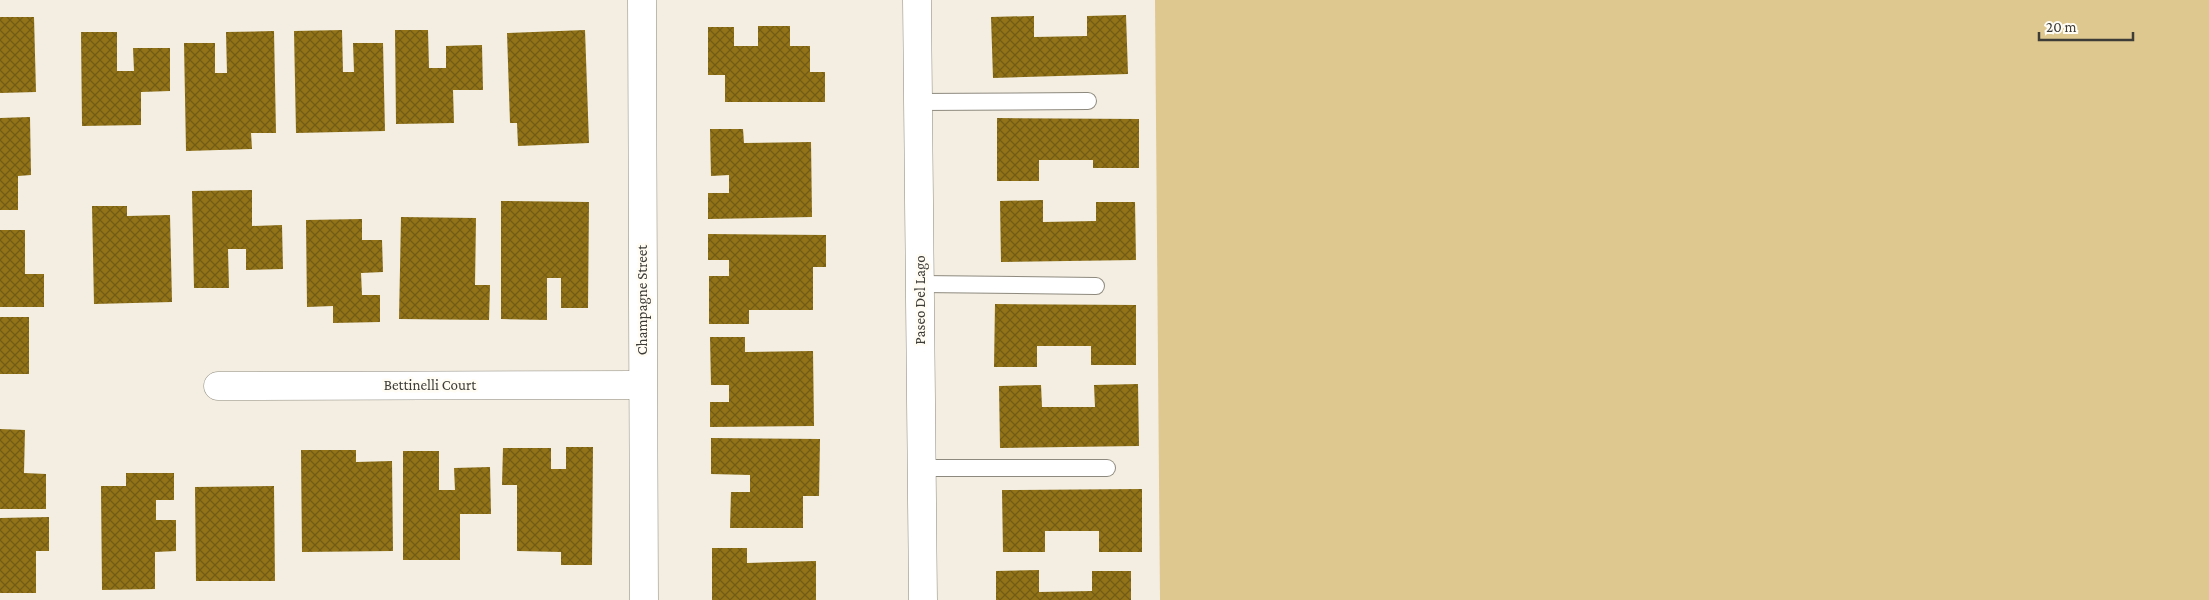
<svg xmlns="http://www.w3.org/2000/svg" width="2209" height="600" font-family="'Crimson Pro',serif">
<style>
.green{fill:#dfc88f}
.building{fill:url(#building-cross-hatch)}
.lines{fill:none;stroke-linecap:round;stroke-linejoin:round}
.service-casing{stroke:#8e897e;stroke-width:18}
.minor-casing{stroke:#8e897e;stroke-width:29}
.tertiary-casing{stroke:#8e897e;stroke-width:29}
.service{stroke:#fff;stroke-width:16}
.minor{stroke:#fff;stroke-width:28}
.tertiary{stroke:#fff;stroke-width:28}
.labels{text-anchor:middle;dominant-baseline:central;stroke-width:5;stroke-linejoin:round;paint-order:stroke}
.street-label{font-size:15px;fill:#3e3c37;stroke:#fffcf4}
</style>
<defs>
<pattern id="building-cross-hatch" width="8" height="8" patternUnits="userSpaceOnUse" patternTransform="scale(1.25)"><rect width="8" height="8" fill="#927317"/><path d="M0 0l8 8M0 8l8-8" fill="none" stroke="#725b15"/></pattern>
</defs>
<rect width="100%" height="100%" fill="#f3eee1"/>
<path class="green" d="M1155,0H2209V600H1160Z"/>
<g class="building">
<path d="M1126,15L1128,74L993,78L991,17L1034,16V37L1087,36V16Z"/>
<path d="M0,17H34L36,92L0,93Z"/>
<path d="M758,26H790V46H810V72H825V102H725V75H708V27H734V46H758Z"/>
<path d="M342,30L343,72H354L353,43H383L385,131L296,133L294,31Z"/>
<path d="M395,30H428L429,68H446V46L482,45L483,90H453L454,123L396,124Z"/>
<path d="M585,30L589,143L518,146L517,123H510L507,33Z"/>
<path d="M274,31L276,133H251L252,149L186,151L184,43H215V73H227L226,32Z"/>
<path d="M81,32H117V71H134L133,48H170V91L141,92V125L82,126Z"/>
<path d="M30,117L31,175L18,176V210H0V118Z"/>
<path d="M997,118L1139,119V168H1093V160H1039V181H997Z"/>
<path d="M710,129H743L744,143L811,142L812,217L708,219V193H729V175L711,176Z"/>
<path d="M252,190V226L282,225L283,269L246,270V249H228L229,288H194L192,191Z"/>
<path d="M1043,200V222L1096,221V202H1135L1136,260L1001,262L1000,201Z"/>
<path d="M501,201L589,202L588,308H561V278H547V320L501,319Z"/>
<path d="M92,206H127V216L170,215L172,302L94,304Z"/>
<path d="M401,217L476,218L475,285H490L489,320L399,319Z"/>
<path d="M362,219V240H382L383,272L361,273L362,295H380V322L333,323V306L307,307L306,220Z"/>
<path d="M0,230H25V274H44V307H0Z"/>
<path d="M708,234L826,235V267H813V310H749V324H709V276H729V260H708Z"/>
<path d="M995,304L1136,305V365H1091V346H1037V367H994Z"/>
<rect x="0" y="317" width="29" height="57"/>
<path d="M710,337H745V352L813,351L814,426L710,427V402H729V385H711Z"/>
<path d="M1138,384L1139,446L1000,448L999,386L1041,385L1042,407H1095L1094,385Z"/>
<path d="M0,429L25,430L24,473L46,474V509H0Z"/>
<path d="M711,438L820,439L819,496H803V528H730L731,492H750V475L711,474Z"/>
<path d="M566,447H593L592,565H561V552L517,551V485H502L503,448H551V469H566Z"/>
<path d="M301,450H356V462L392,461L393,551L302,552Z"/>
<path d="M403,451H439V490H455L454,468L490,467L491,514H460V560H403Z"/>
<path d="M126,473H174V500H156V520H176V551L155,552V589L102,590L101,486H126Z"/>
<path d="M274,486L275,581H196L195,487Z"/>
<path d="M1142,489V552H1099V531H1045V552H1003L1002,490Z"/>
<path d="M49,517V551H36V593H0V518Z"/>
<path d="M712,548H747V563L816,561V600H712Z"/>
<path d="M1039,570V592L1092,591V571H1131V600H996V571Z"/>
</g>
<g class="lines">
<g class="service-casing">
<g id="service">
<path d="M918,102L1088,101"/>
<path d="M920,284L1096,286"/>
<path d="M921,468H1107"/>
</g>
</g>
<g class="minor-casing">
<g id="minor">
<path d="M642,0L644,600"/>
<path d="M218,386L642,385"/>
</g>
</g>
<g class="tertiary-casing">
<path id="tertiary" d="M917,0L923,600"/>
</g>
<use href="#service" class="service"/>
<use href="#minor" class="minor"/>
<use href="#tertiary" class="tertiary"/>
</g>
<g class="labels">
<g class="street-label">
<text transform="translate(642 300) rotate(-90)">Champagne Street</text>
<text transform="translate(920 300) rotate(-90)">Paseo Del Lago</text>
<text x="430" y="385">Bettinelli Court</text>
</g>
</g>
<path d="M2039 32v8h94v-8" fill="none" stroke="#3e3c37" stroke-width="2.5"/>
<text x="2046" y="32" font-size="15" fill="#3e3c37" stroke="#fffcf4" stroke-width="4" paint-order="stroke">20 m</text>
</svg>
